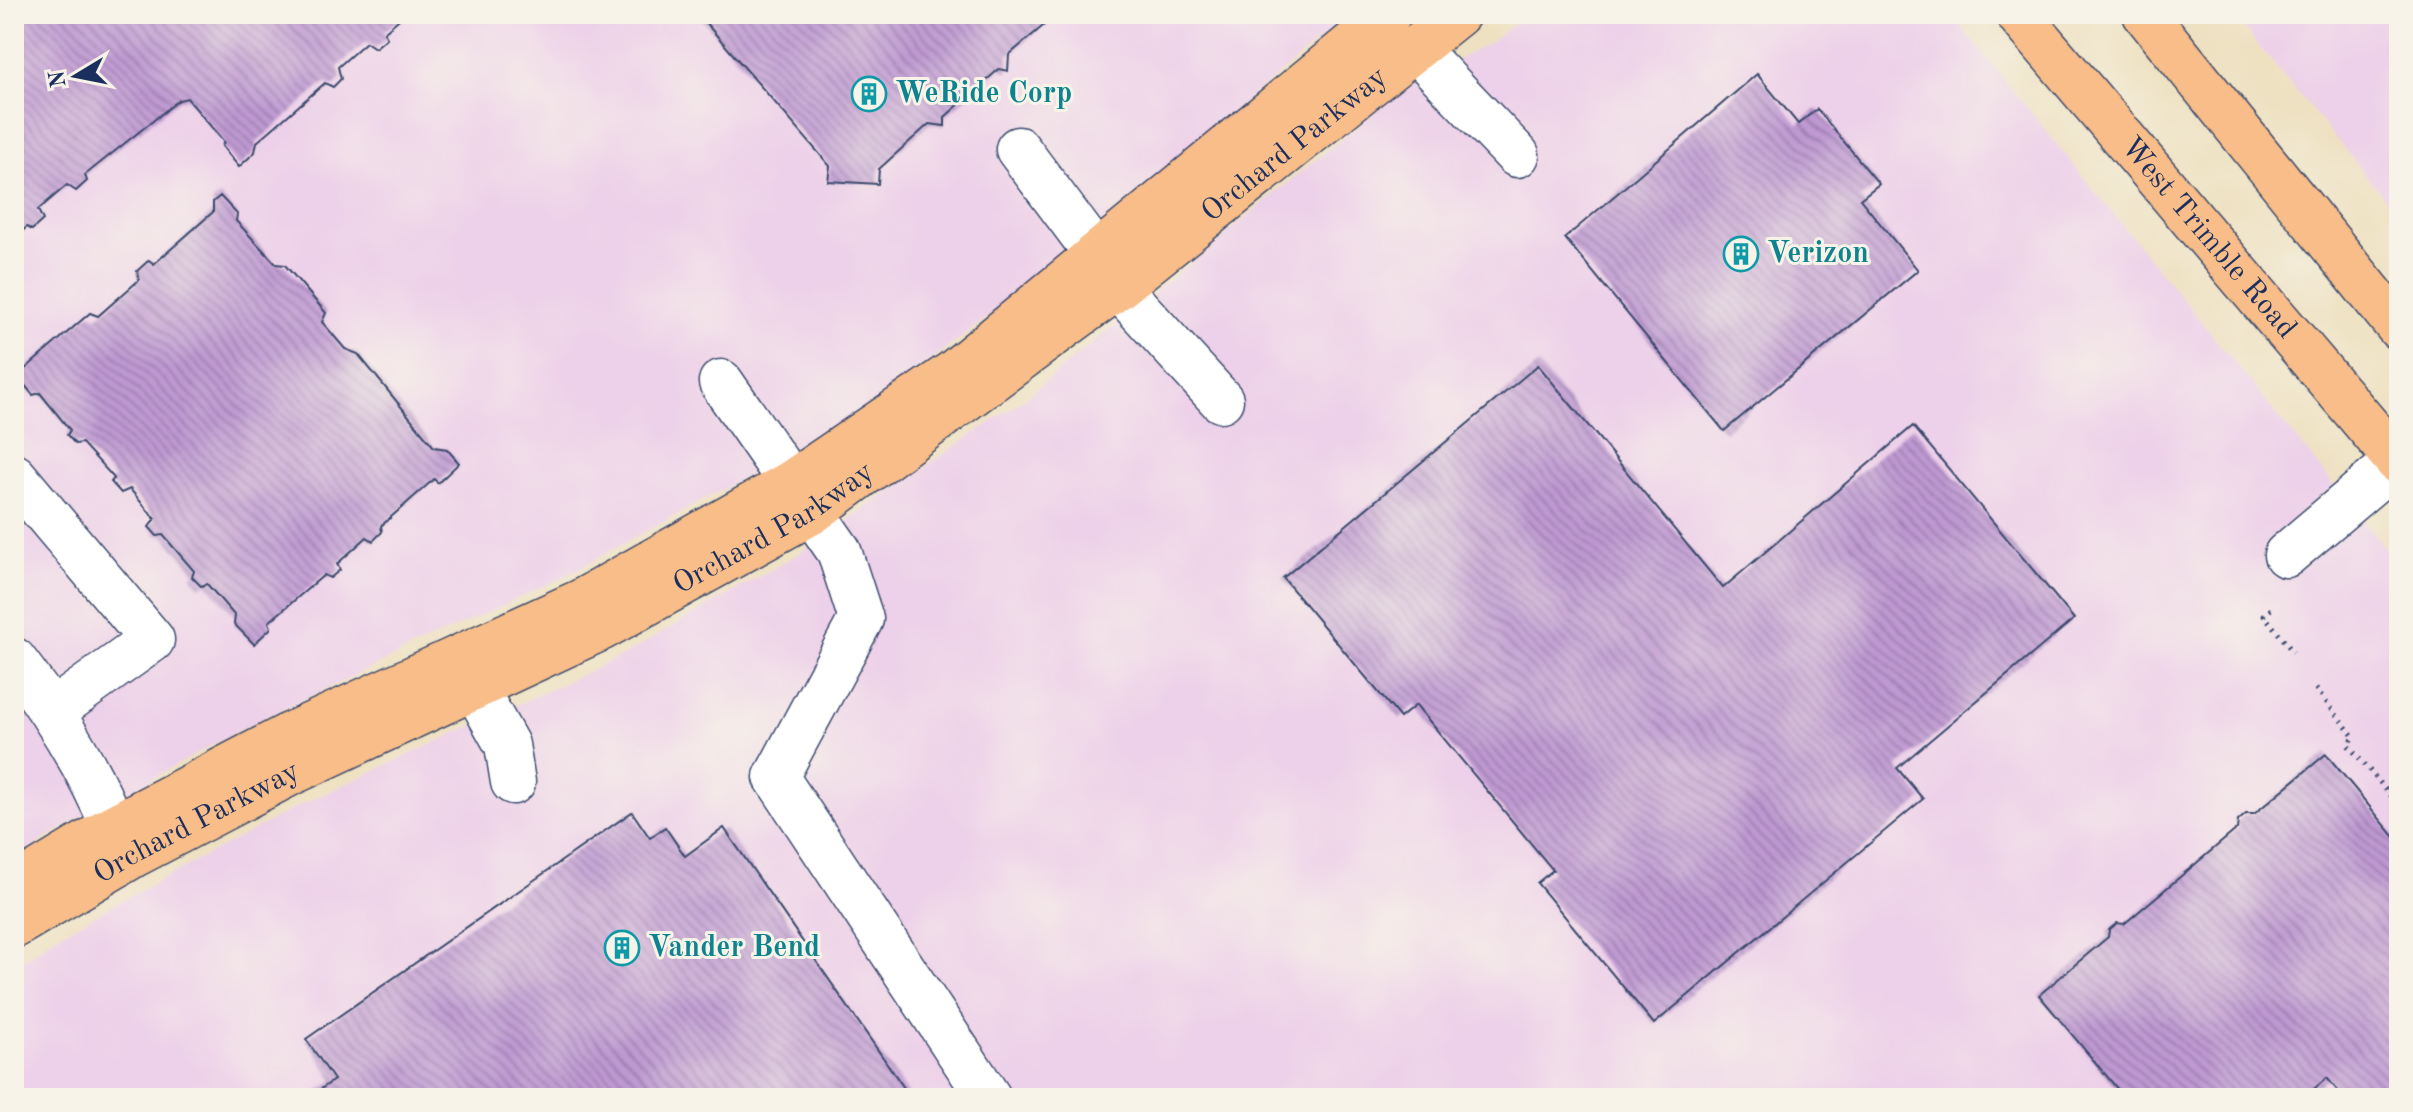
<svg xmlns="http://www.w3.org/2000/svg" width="2413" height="1112" font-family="'Old Standard TT',serif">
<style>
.built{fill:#edd0e9}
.building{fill:url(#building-back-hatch)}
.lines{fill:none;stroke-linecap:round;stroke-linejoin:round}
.minor-casing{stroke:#3b4a6d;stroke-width:47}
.major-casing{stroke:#3b4a6d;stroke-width:47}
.path{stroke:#3b4a6d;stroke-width:5;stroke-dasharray:2 6;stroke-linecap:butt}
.minor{stroke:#fff;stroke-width:44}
.major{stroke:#f8bd88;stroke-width:44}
.labels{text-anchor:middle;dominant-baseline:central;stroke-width:6;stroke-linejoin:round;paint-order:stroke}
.culture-label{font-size:30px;font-weight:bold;fill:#0d838f;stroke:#f7f3e8;text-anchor:start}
.street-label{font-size:30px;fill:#1b2f5e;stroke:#f7f3e8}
</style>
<defs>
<pattern id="building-back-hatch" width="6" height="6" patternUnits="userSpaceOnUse" patternTransform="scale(2)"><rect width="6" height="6" fill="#bf99d2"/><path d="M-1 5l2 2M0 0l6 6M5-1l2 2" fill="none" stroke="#9a7dae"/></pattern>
</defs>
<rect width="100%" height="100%" fill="#f7f3e8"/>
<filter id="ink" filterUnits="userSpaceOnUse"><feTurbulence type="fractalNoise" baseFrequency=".0125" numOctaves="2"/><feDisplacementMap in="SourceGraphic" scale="16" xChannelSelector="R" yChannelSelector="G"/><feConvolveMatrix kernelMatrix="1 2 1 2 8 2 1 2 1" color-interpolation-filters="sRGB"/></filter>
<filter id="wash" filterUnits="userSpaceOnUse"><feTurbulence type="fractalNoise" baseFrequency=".006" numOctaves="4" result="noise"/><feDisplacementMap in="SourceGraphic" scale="32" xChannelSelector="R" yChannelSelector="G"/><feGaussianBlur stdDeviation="1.8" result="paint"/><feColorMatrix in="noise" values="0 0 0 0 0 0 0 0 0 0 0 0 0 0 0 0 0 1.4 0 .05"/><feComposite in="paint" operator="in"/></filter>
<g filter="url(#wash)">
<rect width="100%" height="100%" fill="#eee1c1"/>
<g class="built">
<path d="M14,14H1350L1021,293L856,416L569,574L236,732L53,834L14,860Z"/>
<path d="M1527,14H1951L2399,565V1098H14V967L59,934L303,804L626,654L798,554L1023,400L1396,94L1492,41Z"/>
<path d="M2232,14H2399V215Z"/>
</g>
<g id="blocks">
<g class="building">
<path d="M14,14H405L384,32L387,38L375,48L366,42L338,67L341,79L333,87L325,83L257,142L255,152L239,167L222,146L224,142L187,98L179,100L85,175L87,181L76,191L67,185L38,210L43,220L32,230L27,227L14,238Z"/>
<path d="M698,14H1057L1009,55L1008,71L999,69L945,117V126L929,124L879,169L878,184L828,181L830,166Z"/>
<path d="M1757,74L1798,124L1817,109L1879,184L1860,199L1918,270L1724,431L1565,238Z"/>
<path d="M220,196L237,214L236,221L276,264L285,265L326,313L322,322L345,349L358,354L434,447L447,449L459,463L438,483L434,479L381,526L382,532L373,541L367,537L337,564L340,570L330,578L324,575L269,622L271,628L254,644L234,624L235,616L207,584L201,586L192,577L194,571L163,535L157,536L149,527L155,519L130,489L121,493L111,482L114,478L82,443L75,444L67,435L70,430L40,393L33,395L17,376L90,313L98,316L139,280L137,271L149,260L154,264L213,212V202Z"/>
<path d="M1538,365L1723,588L1913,426L2074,619L1897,768L1923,799L1654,1024L1537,883L1553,870L1416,705L1400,718L1283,578Z"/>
<path d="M2326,754L2399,842V1098H2344L2327,1078L2303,1098H2125L2039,995L2108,937L2109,930L2117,923L2124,924L2237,829L2238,821L2246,814H2254Z"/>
<path d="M632,812L650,838L665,827L685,856L724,828L911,1098H308L334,1080L306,1039Z"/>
</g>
</g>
</g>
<g filter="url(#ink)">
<use href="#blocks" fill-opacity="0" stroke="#3b4a6d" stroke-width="2"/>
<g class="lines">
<g class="minor-casing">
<g id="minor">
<path d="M1415,48L1517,155"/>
<path d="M1018,149L1098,256"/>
<path d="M1118,287L1221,400"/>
<path d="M721,382L791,483"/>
<path d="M14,476L152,640L53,711"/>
<path d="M812,512L839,551L861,619L776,777L989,1098"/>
<path d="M2286,555L2397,461"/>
<path d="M14,660C54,712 88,766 113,827"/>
<path d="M475,688L507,745L513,782"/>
</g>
</g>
<g class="major-casing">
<g id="major">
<path id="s1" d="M2018,14L2399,463"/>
<path d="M2145,14L2399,328"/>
<path d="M14,887L113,827L291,734L582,601L791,483L954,372L1389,14"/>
<path id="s2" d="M14,926L132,856L291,773L602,628L812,512L1118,287L1458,14"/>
</g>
</g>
<g class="path">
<path d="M2271,609L2264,615L2293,652"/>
<path d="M2316,689L2354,737L2348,745L2399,805"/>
</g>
<use href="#minor" class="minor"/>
<use href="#major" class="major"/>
</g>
</g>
<defs>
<g id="building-ring" transform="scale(1.8)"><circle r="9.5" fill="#f7f3e8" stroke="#0f9aa8" stroke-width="1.5"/><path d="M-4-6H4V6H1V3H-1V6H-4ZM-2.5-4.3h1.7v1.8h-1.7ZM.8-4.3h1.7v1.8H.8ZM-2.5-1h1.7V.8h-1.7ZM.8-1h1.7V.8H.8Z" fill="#0f9aa8"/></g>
</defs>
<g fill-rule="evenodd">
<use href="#building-ring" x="869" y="94"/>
<use href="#building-ring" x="1741" y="254"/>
<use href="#building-ring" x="622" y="948"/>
</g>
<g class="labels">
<g class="culture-label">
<text x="895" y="94">WeRide Corp</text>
<text x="1767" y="254">Verizon</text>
<text x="648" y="948">Vander Bend</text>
</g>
<g class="street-label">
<text stroke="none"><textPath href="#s2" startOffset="1506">Orchard Parkway</textPath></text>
<text stroke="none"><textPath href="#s1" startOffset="294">West Trimble Road</textPath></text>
<text stroke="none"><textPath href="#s2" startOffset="858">Orchard Parkway</textPath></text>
<text stroke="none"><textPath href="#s2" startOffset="210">Orchard Parkway</textPath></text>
</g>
</g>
<rect width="2413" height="1112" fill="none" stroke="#f7f3e8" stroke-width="48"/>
<g transform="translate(76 76) rotate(260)" stroke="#f7f3e8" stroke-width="6" paint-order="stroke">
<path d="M0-6L14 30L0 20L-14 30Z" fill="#1b2f5e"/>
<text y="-12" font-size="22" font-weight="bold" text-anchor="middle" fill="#1b2f5e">N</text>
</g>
</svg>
